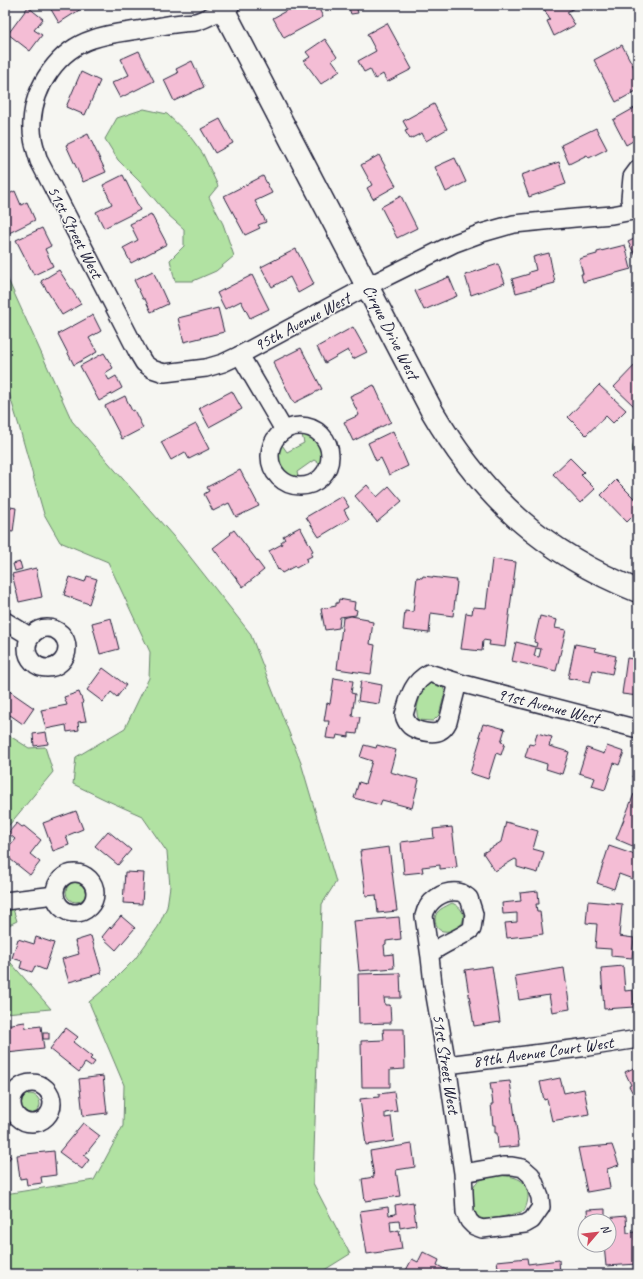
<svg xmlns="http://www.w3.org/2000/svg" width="643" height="1279" font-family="Caveat,sans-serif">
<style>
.green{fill:#b1e2a2;stroke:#6a826e}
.building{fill:#f4bdd5;stroke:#22223b;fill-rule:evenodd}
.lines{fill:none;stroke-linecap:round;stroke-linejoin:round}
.street-casing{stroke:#22223b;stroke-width:20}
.secondary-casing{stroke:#22223b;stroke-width:25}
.street{stroke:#f6f6f2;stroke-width:17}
.secondary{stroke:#f6f6f2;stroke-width:22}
.labels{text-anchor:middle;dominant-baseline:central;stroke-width:3;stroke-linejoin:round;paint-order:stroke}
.street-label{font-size:17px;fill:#22223b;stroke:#f6f6f2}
</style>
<rect width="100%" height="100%" fill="#f6f6f2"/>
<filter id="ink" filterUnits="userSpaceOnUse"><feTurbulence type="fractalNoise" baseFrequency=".025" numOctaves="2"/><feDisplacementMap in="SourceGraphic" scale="8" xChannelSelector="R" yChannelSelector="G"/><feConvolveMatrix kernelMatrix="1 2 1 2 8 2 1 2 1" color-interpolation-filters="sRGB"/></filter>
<g filter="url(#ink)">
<g class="green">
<path d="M144,109L167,114L189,135L203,154L218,186L209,197L223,224L234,256L216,271L193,281H175L170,260L184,246V229L167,214L141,183L118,160L105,139L117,118Z"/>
<path d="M5,273L72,421L180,544L250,633L301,763L336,882L322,904L313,1183L350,1254L318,1274H5V1194L94,1180L123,1126L124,1085L89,1002L108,986L135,959L158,927L167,907L170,886L167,852L142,816L106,800L73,784L76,757L125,728L149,678L150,652L108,562L60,542L44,514L33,476L19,426L5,380Z"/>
<path d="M301,431C320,435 329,447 323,466L314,460L297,472L299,481C287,483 276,469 275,458C275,452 277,447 280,442L287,452L304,443Z"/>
<path d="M638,437V461L637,462C632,455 630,443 638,437Z"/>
<path d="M432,681L441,683L445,692L439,715L433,721L419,720C413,710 421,696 424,685Z"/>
<path d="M5,733L29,748L45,747L53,772L5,830Z"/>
<circle cx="76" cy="892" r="10"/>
<path d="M452,903C472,911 464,934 443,931C437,930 436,926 435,919C435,910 445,907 452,903Z"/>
<path d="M5,909H13L17,921L5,927Z"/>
<path d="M5,956L51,1009L5,1013Z"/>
<circle cx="30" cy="1104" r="10"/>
<path d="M498,1175C505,1176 514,1176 520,1180C531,1186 529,1202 524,1211C516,1214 491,1220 484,1219C469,1216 467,1191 477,1182C483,1178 491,1177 498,1175Z"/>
</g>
<g class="building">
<path d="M52,5H91L85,9L84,7L59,23L49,6Z"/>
<path d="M292,5H317L323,17L284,38L273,18L293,7Z"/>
<path d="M342,5H361L356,6L358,13L351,14L349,8L343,9Z"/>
<path d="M542,5H577L578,6L567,12L575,25L554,36L547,21L550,20Z"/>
<path d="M28,7L43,19L34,30L42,35L30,51L8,34Z"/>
<path d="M387,23L412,69L387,82L383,74L375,79L370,69L364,72L358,61L376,51L367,34Z"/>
<path d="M325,39L337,57L332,60L340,71L321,84L304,61L310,57L306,52Z"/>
<path d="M622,45L638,75V90L616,102L594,60Z"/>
<path d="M139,51L154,81L120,98L112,83L129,75L121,59Z"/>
<path d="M192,61L204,87L174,101L164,80L178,73L176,69Z"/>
<path d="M5,65L9,67L5,79Z"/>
<path d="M81,72L100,81L85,115L66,107Z"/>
<path d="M434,104L447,129L426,141L422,133L410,139L405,131L408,130L403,121Z"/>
<path d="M638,106V138L626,145L613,120Z"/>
<path d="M220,119L233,143L215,153L201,129Z"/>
<path d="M596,128L607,149L589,158L587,155L569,164L561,145Z"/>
<path d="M88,134L106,172L83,182L66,145Z"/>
<path d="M379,155L396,186L373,199L367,188L372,185L361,165Z"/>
<path d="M455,158L466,182L446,192L435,167Z"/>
<path d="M559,162L566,184L529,197L521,175Z"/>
<path d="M123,175L140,210L104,228L96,212L112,204L103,185Z"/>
<path d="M263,176L272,193L255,201L266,222L258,225L260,228L245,235L224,196Z"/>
<path d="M15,191L21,205L27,202L35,220L5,235V196Z"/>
<path d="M401,196L417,228L397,238L381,207Z"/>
<path d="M151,214L167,244L131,263L123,248L138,240L130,224Z"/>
<path d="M42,228L51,246L45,249L53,266L34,275L16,240Z"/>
<path d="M638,237V260L628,242Z"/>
<path d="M625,245L631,269L583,282L581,274H583L579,259L597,254V252Z"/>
<path d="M296,249L314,284L298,293L290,277L272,287L261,267Z"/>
<path d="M549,253L555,283L516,293L512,279L529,274V272L536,270L533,257Z"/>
<path d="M498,264L505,283L471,295L465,275Z"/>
<path d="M59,270L81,304L62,315L41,281Z"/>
<path d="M153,271L168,304L151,312L145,299H143L134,280Z"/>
<path d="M252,275L269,309L250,318L241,301L225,309L217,293Z"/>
<path d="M449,277L457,296L424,310L415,291Z"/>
<path d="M218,308L224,332L184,342L178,318Z"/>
<path d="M93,315L101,331L89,338L97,352L74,365L58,334Z"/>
<path d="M353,327L367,352L353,359L348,350L325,363L317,347Z"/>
<path d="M301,348L322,389L294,403L273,362Z"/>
<path d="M104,353L113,368L105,373L109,380L116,376L122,388L99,401L80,366Z"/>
<path d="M638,362V402L634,406L614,387Z"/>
<path d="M374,385L391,422L353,441L344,422L359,415L350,396Z"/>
<path d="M599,385L626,410L613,423L606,416L586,435L568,417Z"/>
<path d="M232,391L242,409L209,427L199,408Z"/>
<path d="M125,396L132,411L134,410L143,428L122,439L105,406Z"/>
<path d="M196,424L209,449L189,459L185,452L171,460L161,442Z"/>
<path d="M393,431L408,466L389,475L381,458L376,461L368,443Z"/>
<path d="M570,458L584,472L581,475L595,489L580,503L553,474Z"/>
<path d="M240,470L259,506L236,517L229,503L213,511L204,494L209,491L207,487Z"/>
<path d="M616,480L638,502V511L627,522L601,495Z"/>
<path d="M367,485L377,497L389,486L402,501L377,522L355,496Z"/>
<path d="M342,496L349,507L344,510L349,519L319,537L306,517Z"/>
<path d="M5,506L16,508L13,532L5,531Z"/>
<path d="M300,527L313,551L310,553L312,556L306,559L307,562L296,568L295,566L282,573L279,569L278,570L269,551L282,544L281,542L285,539L283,536Z"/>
<path d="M234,530L264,570L243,587L213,548L231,534L230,533Z"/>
<path d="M492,559L516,562L505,647L489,645L490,641L483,640L482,651L461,649L466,613L472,614L473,607L486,608Z"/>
<path d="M20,562L22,569L15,571L13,564Z"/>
<path d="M36,568L42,597L19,602L12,574Z"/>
<path d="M87,576L97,579L89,604L64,595L70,577L85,582Z"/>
<path d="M423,576L456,580L455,582H457L453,616L431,613L429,633L403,630L405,611L413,612L417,577L422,578Z"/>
<path d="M339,599L355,602L354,609L357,610L356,615L340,617L339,628L325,630L321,609L336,606V603H338Z"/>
<path d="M351,616L368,619V621L373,622L370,644L375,645L371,674L337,669L343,618Z"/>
<path d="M540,616L557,620L555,628L566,630L556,671L512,661L516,642L536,647L537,643L534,642ZM536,648L541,649L539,657L534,656Z"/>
<path d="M111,618L119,649L100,654L92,623Z"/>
<path d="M575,644L596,648L595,651L616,656L612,674L593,670L590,682L568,678Z"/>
<path d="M627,658L638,660V696L622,694Z"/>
<path d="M103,668L126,685L117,697L111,692L103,702L87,690Z"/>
<path d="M334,678L353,681L351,693L355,694L352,716L360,717L357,734L349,733V737L337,735L336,739L326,738L329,721H324L327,703L330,704Z"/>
<path d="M361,681L382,685L379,704L358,701Z"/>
<path d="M5,688L34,708L23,724L10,715L6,721L5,720Z"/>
<path d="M79,692L83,702L82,703L86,721L78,722L79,730L67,732L66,725L46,729L41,710L67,705L64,697Z"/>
<path d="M483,724L487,725V724L505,729L501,742L505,743L501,755L496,753L488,779L470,773L481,737L479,736Z"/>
<path d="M46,732L48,744L34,746L33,734Z"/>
<path d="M537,733L552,737L549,746L569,752L562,774L546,769L547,764L525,757L529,744L534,745Z"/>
<path d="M364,745L376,748L377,745L396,750L390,772L419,780L412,808L382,800L380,805L354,798L359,782L365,784L372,761L360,757Z"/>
<path d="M607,746L624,752L619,765L614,763L605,790L592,786L595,778L579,773L587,748L604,754Z"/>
<path d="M638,760V779L633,777Z"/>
<path d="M634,794L638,796V841H637L635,847L616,839Z"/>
<path d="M76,811L83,829L66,836L69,845L53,851L43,823Z"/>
<path d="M506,822L538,831L533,849L544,852L538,873L517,867V860L515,859L495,871L483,853L501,842Z"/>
<path d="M17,823L22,827L24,826L41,840L30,854L40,862L30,875L5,855V851L15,839L8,833Z"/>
<path d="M452,827L457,867L440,869V865L422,867L423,872L404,874L401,842L434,838L433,829Z"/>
<path d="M108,831L131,850L118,865L95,846Z"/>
<path d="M609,846L638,856V881L619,874L614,889L597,883Z"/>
<path d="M389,847L397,911L378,913L376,895L366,896L360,851Z"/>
<path d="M125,872L144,873L142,904L123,903Z"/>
<path d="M538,891L539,904H536L537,912H540L543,934L507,938L505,923L517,922V913L503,914L502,903L521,901L520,893Z"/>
<path d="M588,901L622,904L619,936L634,938L632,958L611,956V949L595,948L597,924L586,923Z"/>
<path d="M121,916L135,928L116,950L102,937L110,927L111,928Z"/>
<path d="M399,917L401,939L386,941V944L384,945L385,955L393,954L394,968L359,971L354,921Z"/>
<path d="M91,936L102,973L69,982L62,959L79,954L75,941Z"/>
<path d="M36,937L54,943L45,970L35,966L32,972L20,968L22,961L12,958L18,939L34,944Z"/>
<path d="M492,966L500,1022L474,1026L465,970Z"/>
<path d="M623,966L625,991L633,990L634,1007L604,1009L601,968Z"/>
<path d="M564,968L570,1009L552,1012L549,995L519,1000L515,976Z"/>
<path d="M400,973L401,998H384L385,1005H390L391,1023L359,1024L358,974Z"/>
<path d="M25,1022L26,1028L41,1026L44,1049L7,1053L5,1042V1025Z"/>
<path d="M66,1028L78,1037L73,1042L92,1057L90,1059L95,1062L91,1067L85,1063L79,1072L50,1049Z"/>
<path d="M383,1029H404L405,1069L390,1070V1087H362L361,1041L384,1040Z"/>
<rect x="43" y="1033" width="6" height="6"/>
<path d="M638,1066V1103L629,1086L631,1085L625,1072Z"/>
<path d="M103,1076L107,1113L83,1116L79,1079Z"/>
<path d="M560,1078L564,1093L584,1089L589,1114L552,1121L547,1099L544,1100L540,1082Z"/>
<path d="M510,1081L519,1146L498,1148L497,1133H495V1125H493L491,1104H493L490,1083Z"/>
<path d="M394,1092L397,1111L385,1113V1118L391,1117L394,1141L366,1145L360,1099L379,1097V1094Z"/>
<path d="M83,1123L100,1136L84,1156L89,1160L82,1169L59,1152Z"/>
<path d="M412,1144L415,1167L396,1170L400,1196L365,1201L362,1179L374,1177L370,1151Z"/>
<path d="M612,1145L619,1165L607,1169L610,1188L587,1192L578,1148Z"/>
<path d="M5,1151L11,1157L5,1164Z"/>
<path d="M54,1151L56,1175L41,1177L42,1183L27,1185L26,1178L20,1179L17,1155Z"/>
<path d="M413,1202L416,1225L400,1228L399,1220L390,1221L391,1232L399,1230L402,1249L367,1254L360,1211L388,1207L389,1215L396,1214L395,1205Z"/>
<path d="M605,1209V1218L626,1216L627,1233L635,1232V1240H638V1264L606,1266L604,1245H609V1221H588L587,1210Z"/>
<path d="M423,1252L439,1260L437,1265L454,1274H404L412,1259L418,1262Z"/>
<path d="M527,1258L528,1264L559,1260L560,1274H499L497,1261Z"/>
</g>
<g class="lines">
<g class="street-casing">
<g id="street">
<path d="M231,5C222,10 205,20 195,22C191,23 187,22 183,23C170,24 157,27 144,29C127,32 110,33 93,39C58,50 34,86 32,122C31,136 35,148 39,161L138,353L144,363L152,369L164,373L206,368L223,363L240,355L368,286L455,243L482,233L514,224L575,218L612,215L638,210"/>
<path d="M632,211L630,199L632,177L638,169"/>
<path d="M240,355L284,430"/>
<circle cx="300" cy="456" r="30"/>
<path d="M5,621L31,637"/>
<circle cx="47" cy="648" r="20"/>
<path d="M458,682L448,722C446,726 444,729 440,731C433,735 416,731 410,726C407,723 405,719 404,715C409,698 411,683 429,673L464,684L638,729"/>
<circle cx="75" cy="893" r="20"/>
<path d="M5,901L55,895"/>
<path d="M430,954C443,943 459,939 472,929L474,914L469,898C466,896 462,892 458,892C443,890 427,901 424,916L430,957L433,984L447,1065L463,1173L465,1212L469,1221L474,1226L482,1229L525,1224L532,1220L541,1207L540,1197L535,1184L531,1175L523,1168L512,1166H503L463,1173"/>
<path d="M447,1065L588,1047L638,1039"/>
<circle cx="32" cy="1103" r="20"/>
</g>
</g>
<g class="secondary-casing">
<path id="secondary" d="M221,5L432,411C483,498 544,553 638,591"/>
</g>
<use href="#street" class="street"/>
<use href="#secondary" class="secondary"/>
</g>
</g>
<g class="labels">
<g class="street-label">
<text transform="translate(75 232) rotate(63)">51st Street West</text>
<text transform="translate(302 322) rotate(-28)">95th Avenue West</text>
<text transform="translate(391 332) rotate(63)">Cirque Drive West</text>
<text transform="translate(548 706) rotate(14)">91st Avenue West</text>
<text transform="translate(543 1052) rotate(-8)">89th Avenue Court West</text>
<text transform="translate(446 1064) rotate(81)">51st Street West</text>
</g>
</g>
<rect width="643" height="1279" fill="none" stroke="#f6f6f2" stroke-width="20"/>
<rect x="10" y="10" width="623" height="1259" fill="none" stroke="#22223b" stroke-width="1.5" filter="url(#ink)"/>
<g transform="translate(597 1233) rotate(62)"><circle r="19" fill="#f6f6f2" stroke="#a1a1a9"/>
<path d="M0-3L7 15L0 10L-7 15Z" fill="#d1495b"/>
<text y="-6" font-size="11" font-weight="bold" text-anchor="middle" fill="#22223b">N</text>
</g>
</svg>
